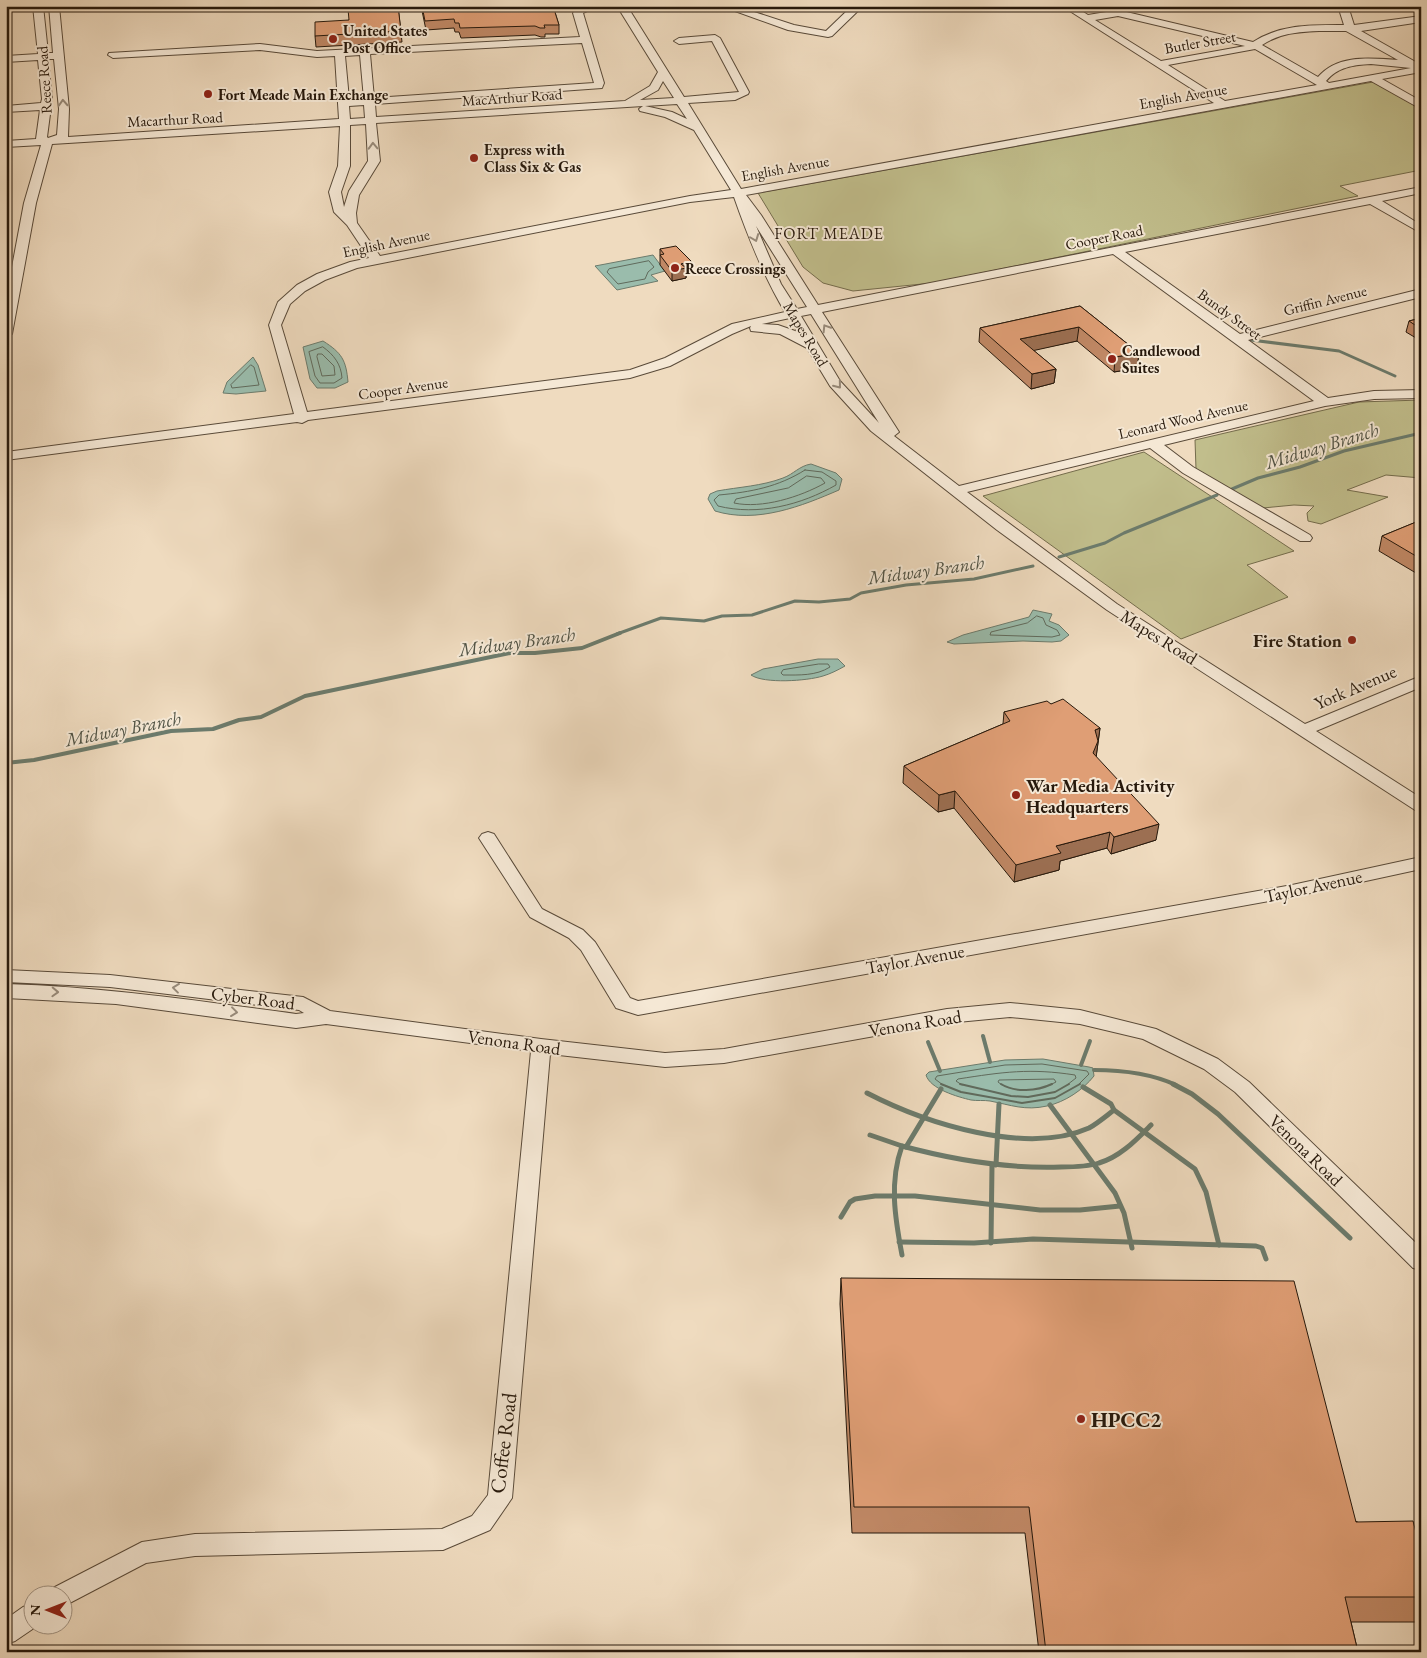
<svg xmlns="http://www.w3.org/2000/svg" width="1427" height="1658" font-family="'EB Garamond',serif">
<style>
.green{fill:#c1be8c;stroke:#746c4c}
.water{fill:#9abcac;stroke:#6c7b6c}
.lines{fill:none;stroke-linecap:round;stroke-linejoin:round}
.shore-far1{stroke:#606a5c;stroke-width:1}
.shore{stroke:#606a5c;stroke-width:2}
.stream-far2{stroke:#6c7b6c;stroke-width:3}
.stream-far1{stroke:#6c7b6c;stroke-width:4}
.stream{stroke:#6c7b6c;stroke-width:5}
.minor-casing{stroke:#594a39;stroke-width:2}
.minor{fill:#f5e8d5;fill-rule:evenodd}
.wall{fill:#c08865;stroke:#27190c}
.shaded-wall{fill:#9c6f52;stroke:#27190c}
.building{fill:#df9e75;stroke:#27190c}
.oneway{stroke:#988b7b}
.poi-dot{fill:#8f2418;stroke:#f5e8d5;stroke-width:2}
.labels{text-anchor:middle;dominant-baseline:central;stroke-width:4;stroke-linejoin:round;paint-order:stroke}
.far-poi-label{font-size:15px;font-weight:bold;fill:#27190c;stroke:#f5e8d5;text-anchor:start}
.far-street-label{font-size:15px;fill:#27190c;stroke:#f5e8d5}
.far-quarter-label{font-size:16px;letter-spacing:1px;fill:#27190c;stroke:#f5e8d5}
.street-label{font-size:18px;fill:#27190c;stroke:#f5e8d5}
.poi-label{font-size:18px;font-weight:bold;fill:#27190c;stroke:#f5e8d5;text-anchor:end}
.water-label{font-size:19px;font-style:italic;fill:#4f5244;stroke:#f5e8d5}
.near-poi-label{font-size:21px;font-weight:bold;fill:#27190c;stroke:#f5e8d5;text-anchor:start}
.near-street-label{font-size:21px;fill:#27190c;stroke:#f5e8d5}
</style>
<rect width="100%" height="100%" fill="#efdbbf"/>
<filter id="stains"><feTurbulence type="fractalNoise" baseFrequency=".004" numOctaves="4"/><feColorMatrix values="0 0 0 0 .2 0 0 0 0 .09 0 0 0 0 .02 0 0 0 .5 -.17"/></filter>
<radialGradient id="worn" r=".72"><stop offset=".6" stop-color="#630" stop-opacity="0"/><stop offset="1" stop-color="#630" stop-opacity=".3"/></radialGradient>
<g class="green">
<path d="M1373,82L1421,109V170L1340,186L1358,196L932,283L853,291L823,283L803,267L758,193Z"/>
<path d="M1421,400V478L1386,475L1347,490L1388,497L1321,524L1308,521L1307,513L1314,506L1294,505L1263,508L1196,469L1195,440L1359,402Z"/>
<path d="M1144,452L1294,551L1247,565L1288,597L1181,639L983,496Z"/>
</g>
<g class="water">
<path d="M653,255L665,271L651,275L658,281L617,290L595,266Z"/>
<path d="M323,341C342,353 346,360 348,382L335,388H317L310,379L303,347Z"/>
<path d="M253,357L258,365L266,391L236,394L223,393L227,382Z"/>
<path d="M811,464L836,473L842,479L839,490C802,506 757,524 715,511L708,499L710,494L717,491C739,487 762,486 783,478C794,474 799,466 811,464Z"/>
<path d="M1033,610L1052,614L1049,621L1059,625L1069,635L1061,641L1052,642L1023,641L954,644L947,642L963,635L1029,617Z"/>
<path d="M818,659H838L845,666C838,670 830,674 823,676C807,681 764,684 751,675L763,669Z"/>
<path d="M1043,1059L1089,1067L1093,1068L1094,1076C1083,1090 1065,1102 1047,1106C1025,1111 1011,1105 990,1101C984,1100 977,1101 971,1100C958,1097 930,1089 926,1075L929,1072L1005,1060Z"/>
</g>
<g class="lines">
<g class="shore-far1">
<path d="M649,261L654,267L648,272L645,279L618,284L607,272L609,269Z"/>
<path d="M323,347C334,355 341,364 342,378L334,383H320L315,376L309,352Z"/>
<path d="M318,354H322L334,366L335,375L322,376L317,357Z"/>
<path d="M251,365L254,367L259,385L232,388L231,385Z"/>
<path d="M805,470L822,472L836,481V485C801,505 758,516 718,506L714,500L719,495C751,492 778,487 805,470Z"/>
<path d="M807,476L821,478L825,483C800,497 762,509 734,503L736,499L788,488Z"/>
<path d="M1037,616L1043,618L1046,625L1057,630L1060,635L1052,637L990,635L991,632L1027,623Z"/>
<path d="M819,664H828L830,667C816,676 799,675 783,675L781,673L783,670Z"/>
<path d="M943,1085L935,1079L937,1076L1005,1065L1042,1064L1087,1071L1089,1074L1078,1085"/>
<path d="M962,1085L956,1081L958,1079C1003,1072 1030,1068 1075,1075L1076,1078L1067,1085"/>
<path d="M1002,1085L998,1082L999,1080L1054,1079L1056,1082L1050,1085"/>
</g>
<g class="shore">
<path d="M941,1084L961,1092L1022,1103L1055,1098L1080,1084"/>
<path d="M960,1084L1011,1096L1028,1097L1055,1092L1069,1084"/>
<path d="M1001,1084C1015,1093 1037,1091 1052,1084"/>
</g>
<g class="stream-far2">
<path d="M1251,340L1339,351L1395,376"/>
<path d="M1232,489L1258,478L1300,467L1344,451L1421,433"/>
<path d="M1059,557L1105,543L1124,533L1217,495"/>
<path d="M617,634L661,618L704,621L722,616L752,615L795,601L819,602L850,599L861,593L906,585L974,579L1033,566"/>
</g>
<g class="stream-far1">
<path d="M6,763L34,760L171,731L213,729L239,720L261,717L305,696L510,653H535L582,648L620,633"/>
<path d="M983,1036L990,1062"/>
<path d="M928,1042L940,1071"/>
<path d="M1081,1065L1090,1041"/>
<path d="M1094,1070C1123,1070 1150,1073 1176,1085"/>
</g>
<g class="stream">
<path d="M1173,1084L1192,1094L1218,1114L1350,1238"/>
<path d="M867,1093C925,1123 1026,1156 1089,1128C1098,1123 1106,1116 1114,1110L1111,1104L1083,1087"/>
<path d="M1050,1105L1115,1193L1124,1213L1132,1248"/>
<path d="M1114,1110L1195,1169L1206,1192L1219,1245"/>
<path d="M870,1135L902,1146C889,1182 895,1218 902,1255"/>
<path d="M902,1146C954,1160 1006,1169 1061,1167C1073,1167 1087,1167 1099,1163C1120,1157 1136,1140 1151,1125"/>
<path d="M906,1147L941,1089"/>
<path d="M996,1165L999,1104"/>
<path d="M841,1217L850,1202L855,1199L875,1196H915L1040,1210H1080L1120,1206"/>
<path d="M899,1242L974,1243L1033,1239L1256,1246L1262,1248L1266,1259"/>
<path d="M991,1243L992,1165"/>
</g>
<g class="minor-casing">
<g id="minor">
<path d="M33,6H43L48,53H53L49,6H59L69,109L68,137L339,119L335,56L317,57L260,50L113,58L108,55L109,53L260,44L317,51L580,37L573,13C579,4 587,6 597,6L583,13L604,83L602,88L375,104L376,117L625,101L650,86L658,72L617,6H627L684,97L739,92L712,41L679,44L674,41L679,38L715,35L720,38L749,92L748,94L735,100L688,103L741,189L1214,103L1062,6H1074L1088,15L1118,10L1253,42C1281,24 1312,25 1344,25L1338,6H1348L1354,25L1421,16V22L1361,31L1421,65V72L1382,79L1421,101V109L1371,81L746,195L761,215L818,305L1421,187V193L1382,201L1421,225V233L1370,204L1125,252L1240,334L1421,289V297L1248,340L1328,398L1374,391L1421,390V398L1374,399L1325,406L1164,445L1193,467L1310,535L1312,538L1310,541H1300L1183,473L1150,448L967,492L1117,604L1305,724L1421,676V687L1316,731L1421,798V811L1415,810L1107,610L997,530L871,431L830,386L807,348L780,334L751,331L750,328L751,326L732,334L670,366L630,378L308,420L302,423L297,422L6,460V452L294,414L269,325L278,302L297,285L317,274L350,262L369,258L347,225L334,212L329,192L338,166L340,126L52,144L36,203L12,334L6,338V299L24,203L41,145L6,147V141L36,139L40,110L6,112V106L41,103L42,99L38,60L6,62V56L38,54ZM1118,16L1245,46L1161,61L1095,20ZM1319,31H1346L1398,60C1370,58 1338,54 1318,77L1262,45C1280,33 1298,32 1319,31ZM582,43L594,83L374,98L370,54ZM1255,49L1317,85L1225,101L1168,65ZM360,55L364,99H349L345,56ZM48,59H54L59,109L57,135L48,138L47,137L52,99ZM1371,64L1411,68L1329,83L1326,81C1338,67 1353,65 1371,64ZM663,81L674,98L640,100L658,90ZM677,104L687,119L672,112L645,106ZM364,105L365,118L350,119L349,106ZM643,106L639,109L640,111L665,117L694,130L731,190L690,196L380,256L357,223L356,213L359,195L380,161L376,123ZM366,124L368,161L349,191L344,207L341,192L350,166V125ZM734,197C748,237 763,275 785,312L732,324L665,358L630,370L307,412L281,325L290,304L305,291L325,280L357,268L690,202ZM756,226L807,307L797,309L781,284ZM1113,254L1314,401L959,486L894,436L899,432L822,312ZM811,314L879,423L840,381L801,316ZM790,318L798,332L778,325L762,324Z"/>
<path d="M721,6H736L794,25L826,31L852,6H863L832,36L828,37L788,30Z"/>
<path d="M1009,6H1026C1022,10 1013,10 1009,6Z"/>
<path d="M488,832L494,834L542,909L583,930L595,942L630,998L638,1001L1292,885L1421,857V869L1292,897L638,1015L616,1008L581,950L569,938L530,917L479,838L482,834Z"/>
<path d="M6,970L110,975L303,997L330,1011L541,1039L665,1053L724,1049L947,1009L1010,1003L1080,1010L1156,1029L1218,1059L1249,1082L1421,1248V1270L1413,1268L1235,1092L1204,1069L1143,1039L1080,1024L1010,1017L947,1023L724,1063L665,1067L550,1054L512,1498L490,1530L443,1550L195,1556L146,1563L62,1607V1596H50L53,1588L142,1542L195,1534L442,1529L472,1516L488,1495L531,1051L326,1024L296,1028L116,1004L6,998V984C104,987 200,1001 296,1014L304,1013L299,1010L110,987L6,982Z"/>
<path d="M32,1604V1626H37L15,1641L6,1644V1619L23,1607Z"/>
</g>
</g>
<use href="#minor" class="minor"/>
</g>
<g class="wall">
<path d="M398,6L402,42L316,47L315,36L349,20Z"/>
<path d="M421,6H553L559,25V34H545V37H541L535,35L461,38L459,32H455L454,28L426,30Z"/>
<path d="M660,249L691,261V272L686,273V278L672,281L660,265Z"/>
<path d="M1080,306L1139,353L1137,368L1114,372L1077,341L1033,350L1056,369L1054,383L1031,389L979,342L980,328Z"/>
<path d="M1421,318V341L1406,332L1409,321Z"/>
<path d="M1421,520V576L1379,551L1382,536Z"/>
<path d="M1051,704L1100,728L1096,757L1156,840L1111,854L1107,848L1060,861L1059,870L1014,882L954,808L938,812L903,783L904,766L1003,724L1004,712Z"/>
<path d="M841,1278L1421,1552V1622H1351L1358,1652H1039L1025,1533H852L840,1304Z"/>
</g>
<g class="shaded-wall">
<path d="M691,261V272L686,273V278L672,281V271L681,264Z"/>
<path d="M1079,327L1077,341L1018,354L1020,339Z"/>
<path d="M1139,353L1137,368L1114,372L1115,357Z"/>
<path d="M1056,369L1054,383L1031,389L1032,374Z"/>
<path d="M1100,728L1096,758L1090,769L1095,730Z"/>
<path d="M955,791L954,808L938,812L939,795Z"/>
<path d="M1159,824L1156,840L1111,854L1114,837Z"/>
<path d="M1110,832L1107,848L1060,861L1059,870L1014,882L1016,865L1056,846Z"/>
</g>
<g class="building">
<path d="M398,6L401,31L315,36V22L349,20L348,9Z"/>
<path d="M422,6H553L559,25H544L545,28H540L535,26L460,28L459,23H455L454,19L425,21Z"/>
<path d="M676,246L691,261L681,264L686,268L672,271L660,255L664,254L660,249Z"/>
<path d="M1080,306L1139,353L1115,357L1079,327L1020,339L1056,369L1032,374L980,328Z"/>
<path d="M1421,318V329L1409,321Z"/>
<path d="M1421,520V559L1382,536Z"/>
<path d="M1063,699L1100,728L1095,730L1098,741L1093,753L1159,824L1114,837L1110,832L1056,846L1061,853L1016,865L955,791L939,795L904,766L1010,721L1004,712L1047,701L1051,704Z"/>
<path d="M841,1278L1294,1281L1356,1522L1413,1521L1421,1552V1597H1345L1358,1652H1046L1029,1507H854Z"/>
</g>
<defs><path id="oneway-chevron" d="M-2-3.5L2.5 0L-2 3.5" fill="none" stroke-width="1.6" stroke-linecap="round" stroke-linejoin="round" transform="scale(1.25)"/></defs>
<g class="oneway">
<use href="#oneway-chevron" transform="translate(63 103) rotate(-93)"/>
<use href="#oneway-chevron" transform="translate(373 146) rotate(-92)"/>
<use href="#oneway-chevron" transform="translate(755 238) rotate(69)"/>
<use href="#oneway-chevron" transform="translate(826 328) rotate(-122)"/>
<use href="#oneway-chevron" transform="translate(838 385) rotate(51)"/>
<use href="#oneway-chevron" transform="translate(176 988) rotate(-173)"/>
<use href="#oneway-chevron" transform="translate(55 992) rotate(2)"/>
<use href="#oneway-chevron" transform="translate(234 1012) rotate(7)"/>
</g>
<g class="poi-dot">
<circle cx="333" cy="39" r="5"/>
<circle cx="208" cy="94" r="5"/>
<circle cx="474" cy="158" r="5"/>
<circle cx="675" cy="268" r="5"/>
<circle cx="1112" cy="359" r="5"/>
<circle cx="1352" cy="640" r="5"/>
<circle cx="1016" cy="795" r="5"/>
<circle cx="1081" cy="1419" r="5"/>
</g>
<g class="labels">
<g class="far-poi-label">
<text x="343" y="30">United States<tspan x="343" dy="17">Post Office</tspan></text>
<text x="218" y="94">Fort Meade Main Exchange</text>
<text x="484" y="149">Express with<tspan x="484" dy="17">Class Six &amp; Gas</tspan></text>
<text x="685" y="268">Reece Crossings</text>
<text x="1122" y="350">Candlewood<tspan x="1122" dy="17">Suites</tspan></text>
</g>
<g class="far-street-label">
<text transform="translate(1200 42) rotate(-10)">Butler Street</text>
<text transform="translate(44 80) rotate(-94)">Reece Road</text>
<text transform="translate(1183 96) rotate(-10)">English Avenue</text>
<text transform="translate(512 97) rotate(-4)">MacArthur Road</text>
<text transform="translate(175 119) rotate(-3)">Macarthur Road</text>
<text transform="translate(785 168) rotate(-10)">English Avenue</text>
<text transform="translate(1104 237) rotate(-11)">Cooper Road</text>
<text transform="translate(386 243) rotate(-12)">English Avenue</text>
<text transform="translate(1325 300) rotate(-14)">Griffin Avenue</text>
<text transform="translate(1230 314) rotate(36)">Bundy Street</text>
<text transform="translate(806 334) rotate(59)">Mapes Road</text>
<text transform="translate(403 388) rotate(-8)">Cooper Avenue</text>
<text transform="translate(1183 419) rotate(-13)">Leonard Wood Avenue</text>
</g>
<g class="far-quarter-label">
<text x="829" y="233">FORT MEADE</text>
</g>
<g class="street-label">
<text transform="translate(1159 637) rotate(32)">Mapes Road</text>
<text transform="translate(1355 687) rotate(-23)">York Avenue</text>
<text transform="translate(1313 886) rotate(-12)">Taylor Avenue</text>
<text transform="translate(915 959) rotate(-10)">Taylor Avenue</text>
<text transform="translate(253 998) rotate(7)">Cyber Road</text>
<text transform="translate(915 1023) rotate(-9)">Venona Road</text>
<text transform="translate(514 1042) rotate(8)">Venona Road</text>
<text transform="translate(1306 1150) rotate(44)">Venona Road</text>
</g>
<g class="poi-label">
<text x="1342" y="640">Fire Station</text>
<text x="1026" y="785" text-anchor="start">War Media Activity<tspan x="1026" dy="21">Headquarters</tspan></text>
</g>
<g class="water-label">
<text transform="translate(1322 446) rotate(-17)">Midway Branch</text>
<text transform="translate(926 570) rotate(-8)">Midway Branch</text>
<text transform="translate(517 642) rotate(-8)">Midway Branch</text>
<text transform="translate(123 729) rotate(-11)">Midway Branch</text>
</g>
<g class="near-poi-label">
<text x="1091" y="1419">HPCC2</text>
</g>
<g class="near-street-label">
<text transform="translate(503 1443) rotate(-83)">Coffee Road</text>
</g>
</g>
<rect width="1427" height="1658" fill="none" stroke="#efdbbf" stroke-width="25"/>
<rect x="8" y="8" width="1412" height="1643" fill="none" stroke="#27190c" stroke-width="2.5"/>
<rect x="12" y="12" width="1402" height="1633" fill="none" stroke="#27190c"/>
<g transform="translate(48 1610) rotate(270)"><circle r="24" fill="#f5e8d5" stroke="#a39585"/>
<path d="M0-4L9 19L0 12L-9 19Z" fill="#8f2418"/>
<text y="-8" font-size="14" font-weight="bold" text-anchor="middle" fill="#27190c">N</text>
</g>
<rect width="100%" height="100%" filter="url(#stains)"/>
<rect width="100%" height="100%" fill="url(#worn)"/>
</svg>
